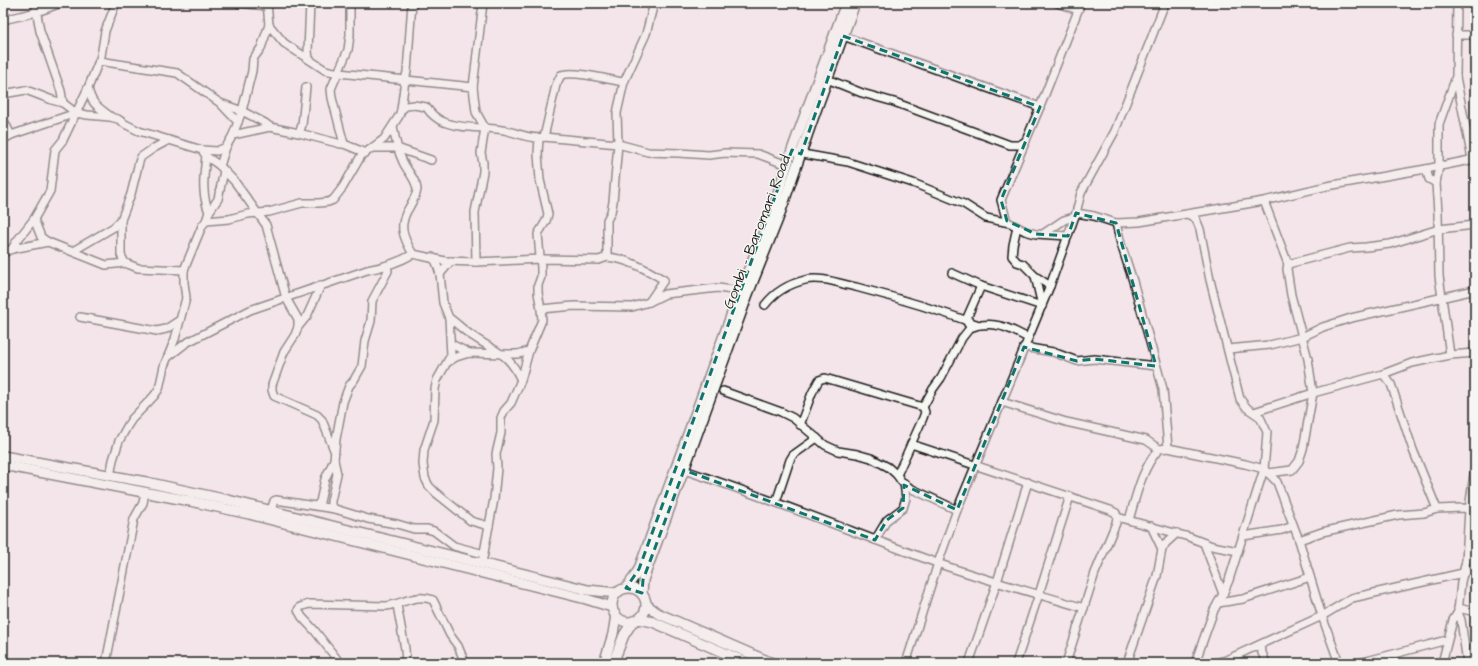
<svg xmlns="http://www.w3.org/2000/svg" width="1478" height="666" font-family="'Architects Daughter',sans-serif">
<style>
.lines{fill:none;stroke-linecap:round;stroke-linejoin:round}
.minor-casing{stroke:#1c1c1c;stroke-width:10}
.major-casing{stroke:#1c1c1c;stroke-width:12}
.minor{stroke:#f6f6f2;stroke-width:7}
.major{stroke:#f6f6f2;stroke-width:9}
.marked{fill:none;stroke:#0f766e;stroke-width:3;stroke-dasharray:8 5;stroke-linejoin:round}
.labels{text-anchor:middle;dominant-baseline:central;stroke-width:3;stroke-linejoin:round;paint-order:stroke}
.street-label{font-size:15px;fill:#1c1c1c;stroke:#f6f6f2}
</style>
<rect width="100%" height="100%" fill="#f4e5ea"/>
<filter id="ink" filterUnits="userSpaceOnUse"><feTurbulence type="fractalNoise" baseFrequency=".025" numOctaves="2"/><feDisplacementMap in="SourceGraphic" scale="8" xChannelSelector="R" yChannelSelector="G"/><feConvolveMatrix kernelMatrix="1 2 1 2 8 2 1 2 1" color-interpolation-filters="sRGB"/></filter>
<g filter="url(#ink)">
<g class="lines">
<g class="minor-casing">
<g id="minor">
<path d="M35,3L40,31L61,91L63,103"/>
<path d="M237,3L267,6"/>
<path d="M1057,3L1078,10"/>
<path d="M1457,3L1456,77L1472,159"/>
<path d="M3,20L37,12L61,3"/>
<path d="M269,25L284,43L325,70L339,73L473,87"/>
<path d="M1456,35H1475"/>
<path d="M843,36L1040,107"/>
<path d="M309,59L308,51L310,3"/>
<path d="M99,61L177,73L220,103L242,111L265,123L270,127"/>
<path d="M827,79L862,93L894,102L1010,145H1019L1026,141"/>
<path d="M88,88C91,104 98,107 110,116"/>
<path d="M3,94L26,90L52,100L63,103L76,113L87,115L110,117L118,119L125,124L139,131L202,150L217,151L226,147"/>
<path d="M222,105L238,122"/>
<path d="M401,110L405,80L407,72L412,3"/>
<path d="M3,119L11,135"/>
<path d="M393,126C395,139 397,150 403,162C407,171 416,179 417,189C417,195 413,200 410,206C398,224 402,236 413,254"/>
<path d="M299,133L302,125L306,87"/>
<path d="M233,135L270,127L299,133L341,144H344L366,153"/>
<path d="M544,137L556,85L561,75C574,70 609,80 624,82"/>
<path d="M3,140L11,135L76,113"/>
<path d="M344,144L332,98L331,89L348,50L350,35V3"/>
<path d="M373,148H397L431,160"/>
<path d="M202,150L206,156L220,166L235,182L266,225L286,298L298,319V327"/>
<path d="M797,153L848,162L913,183L964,204L986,218L1010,223L1025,231L1036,234L1068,236"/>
<path d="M206,156C204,175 201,193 209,212"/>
<path d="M220,166L226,147L233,135L242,111L252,71L253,59L261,48L269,25L267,3"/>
<path d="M1426,169L1429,179L1436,183"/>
<path d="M1264,201L1288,264L1287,269L1291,295L1308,359L1313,393L1303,449L1299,461L1292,470L1268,473"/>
<path d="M1076,213L1094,216L1116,223L1139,222L1264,201L1327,186L1426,169L1475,159"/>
<path d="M1188,214L1196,219L1200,229L1210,280L1240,399L1247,408L1260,417L1267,432L1266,446L1264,469L1229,580L1223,594L1214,610L1195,663"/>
<path d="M34,219L41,237L48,242L106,265L125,263L138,268L184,270"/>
<path d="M121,220V255L125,263"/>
<path d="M206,221L229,219L248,214L269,212L302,203H319L328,202L333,200L343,187L361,156L384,139L399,116L401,110L406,106L414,105L426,107C431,114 436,119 444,122C463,130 488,126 508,131C520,134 533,140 544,137L618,144L648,152L679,153L709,155L725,153L758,154L787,165"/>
<path d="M1007,222L1001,200L1040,107L1081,3"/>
<path d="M1116,223L1121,244L1133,281L1163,389L1168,448"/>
<path d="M1017,227L1013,245L1012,256L1017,262L1023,264L1035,276L1050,286"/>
<path d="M1043,234L1064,220L1074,217"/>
<path d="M12,249L16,242L34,219L50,191L55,150L63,140L88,88L101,56L105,31L116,3"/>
<path d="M73,251L114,227L121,220L131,194L139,162L141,157L154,148L169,140"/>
<path d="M3,253L12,249L48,242"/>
<path d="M432,257L436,262L440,274L443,303L449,318L451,355L437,380L435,389L434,420L424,450L423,464L425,478L429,486L436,493L471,521L489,526"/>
<path d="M476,262L475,212L483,172V163L481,153L485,128L476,112L473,87L483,3"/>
<path d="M1288,264L1350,248L1366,247L1390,244L1439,229L1475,225"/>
<path d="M952,273L981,286L1042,306"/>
<path d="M440,274L451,261"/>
<path d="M1035,276L1042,306"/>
<path d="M321,285L307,316L298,327L295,335L284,352L272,385V390L274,396L317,415L322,420L334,450"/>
<path d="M649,302L664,280C646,269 628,259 607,257V220L611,212L613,202L618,144L617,113L624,82L646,34L654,3"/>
<path d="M765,305C775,292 789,284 805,280C821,276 841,284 856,287C898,298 938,310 979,325C984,325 990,324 995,325C1007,326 1018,333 1028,338"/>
<path d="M541,309L574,306L632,307L649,302L665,294L718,288L740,291"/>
<path d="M80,317L157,331L166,329L180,320"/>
<path d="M449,318C458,324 465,332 474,337C497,353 508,352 521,380"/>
<path d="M968,324L966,320L981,286"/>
<path d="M451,344L469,353"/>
<path d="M1024,347L1053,352L1077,361L1094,359L1156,366"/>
<path d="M1228,349L1270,345L1302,337L1323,327L1351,318L1475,290"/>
<path d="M1450,355L1439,276L1438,213L1436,183L1439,166V124L1456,77"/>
<path d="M168,357L186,343L250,310L367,270C384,267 398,263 413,254L445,261L476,262L541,259L599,260L607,257"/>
<path d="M448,362L456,357L469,353L507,354H518L529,351"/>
<path d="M1383,374L1391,384L1413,450L1437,509"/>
<path d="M723,391L781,412L793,418L825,445L838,451L857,454L871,458L888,467L897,475L901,481L910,488L957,510"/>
<path d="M1002,402L1066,422L1146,440L1159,449"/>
<path d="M923,407L933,389L941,378L962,338L970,328L979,325"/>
<path d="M1254,412L1313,393L1383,374L1412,363L1450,355L1475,353"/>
<path d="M800,425L812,393L819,380L825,378L923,407L925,412L923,418L897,475"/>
<path d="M911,444L1110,510L1116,513L1117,517L1116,523L1095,573L1066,663"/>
<path d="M684,470C769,498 852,532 937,563C985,580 1035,593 1084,608"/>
<path d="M110,476L113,460L119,441L128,425L132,419L154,396L159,389L164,366L175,339L186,298L184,283V270L202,226L206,221L209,212L218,199L224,171"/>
<path d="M776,502L790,460L793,455L817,438"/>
<path d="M317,505L320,502L325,479L334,460"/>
<path d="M335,509L331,506V501L337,474L334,460L336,439L343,402L349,386L354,380L362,366L365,341L371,321L372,301L388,271L387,266"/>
<path d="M271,510L274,501L276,500L335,509L368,519L397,524L414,529H427L434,531L454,546L484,554"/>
<path d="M1117,517L1189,537L1212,546L1238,551"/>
<path d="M1129,520C1136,496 1142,468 1159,449L1168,448L1245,464L1264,469L1277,482L1299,540L1322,616L1339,663"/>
<path d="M1151,526L1162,549"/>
<path d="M1243,536L1282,530L1293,526"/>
<path d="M875,540L887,520L903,508L906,498L904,483"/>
<path d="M1299,540L1322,532L1398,515L1424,513L1437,509L1462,508L1469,509"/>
<path d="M1204,543L1223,594"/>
<path d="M1466,561L1475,553"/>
<path d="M482,563L494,499L497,468L496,454L501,433V418L504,411L511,403L521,380L529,351L542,320L541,309L538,293V285L541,277V268L538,234L546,221L548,214L540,180L538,154L539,138"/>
<path d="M1218,603L1243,599L1310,577"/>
<path d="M397,605L405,649L406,663"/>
<path d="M1458,608L1475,612"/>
<path d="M1259,645L1266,663"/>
<path d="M106,663L134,519L143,503L145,492"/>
<path d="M340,663L315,631L302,617L298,610L300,607L309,604L386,606C402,604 417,593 433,600L450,635L458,646L465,663"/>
<path d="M906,663L938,563L957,510L1050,286L1076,213L1081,193L1115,131L1165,3"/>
<path d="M969,663L997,582L1028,482"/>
<path d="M1016,663L1039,594L1070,496"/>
<path d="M1127,663L1157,576L1162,549L1166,543L1177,533"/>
<path d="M1214,663L1226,660L1322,616L1352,598L1463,573L1475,569"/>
<path d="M1359,663L1447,640"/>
<path d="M1442,663L1453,620L1458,612"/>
<path d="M1467,663L1461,620L1458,612L1461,582L1466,561L1469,509L1475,467"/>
</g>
</g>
<g class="major-casing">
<g id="major">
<path d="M3,456L146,482L228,500L588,590L617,593"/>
<path d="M3,465L190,501L249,514L586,599L612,607"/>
<circle cx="629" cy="605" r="17"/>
<path d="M626,588L635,576L639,569L740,291L770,217L792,150L846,3"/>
<path d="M642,593L643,580L654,550L687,462L748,294L778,219L814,116L855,3"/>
<path d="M647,605L657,613L772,663"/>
<path d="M639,619L653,622L748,663"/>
<path d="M604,663L613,634L616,615"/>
<path d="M613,663L624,635L633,621"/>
</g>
</g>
<use href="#minor" class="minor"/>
<use href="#major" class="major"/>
</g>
</g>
<path d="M0 0H1478V666H0ZM843,36L1040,107L1001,200L1007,221L1036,234L1068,236L1076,213L1116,223L1156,366L1094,359L1077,361L1024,347L957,510L904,485L903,508L887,520L875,540L684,470L643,580L642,593L626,588L639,569L792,150L801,154Z" fill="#f4e5ea" fill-opacity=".55" fill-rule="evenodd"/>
<path class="marked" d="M843,36L1040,107L1001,200L1007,221L1036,234L1068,236L1076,213L1116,223L1156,366L1094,359L1077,361L1024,347L957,510L904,485L903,508L887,520L875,540L684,470L643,580L642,593L626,588L639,569L792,150L801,154Z"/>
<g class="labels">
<g class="street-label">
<text transform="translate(757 232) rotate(-69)">Gombi - Baromari Road</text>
</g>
</g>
<rect width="1478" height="666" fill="none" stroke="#f6f6f2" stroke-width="16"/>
<rect x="8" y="8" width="1462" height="650" fill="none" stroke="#1c1c1c" stroke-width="1.5" filter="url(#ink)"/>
</svg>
